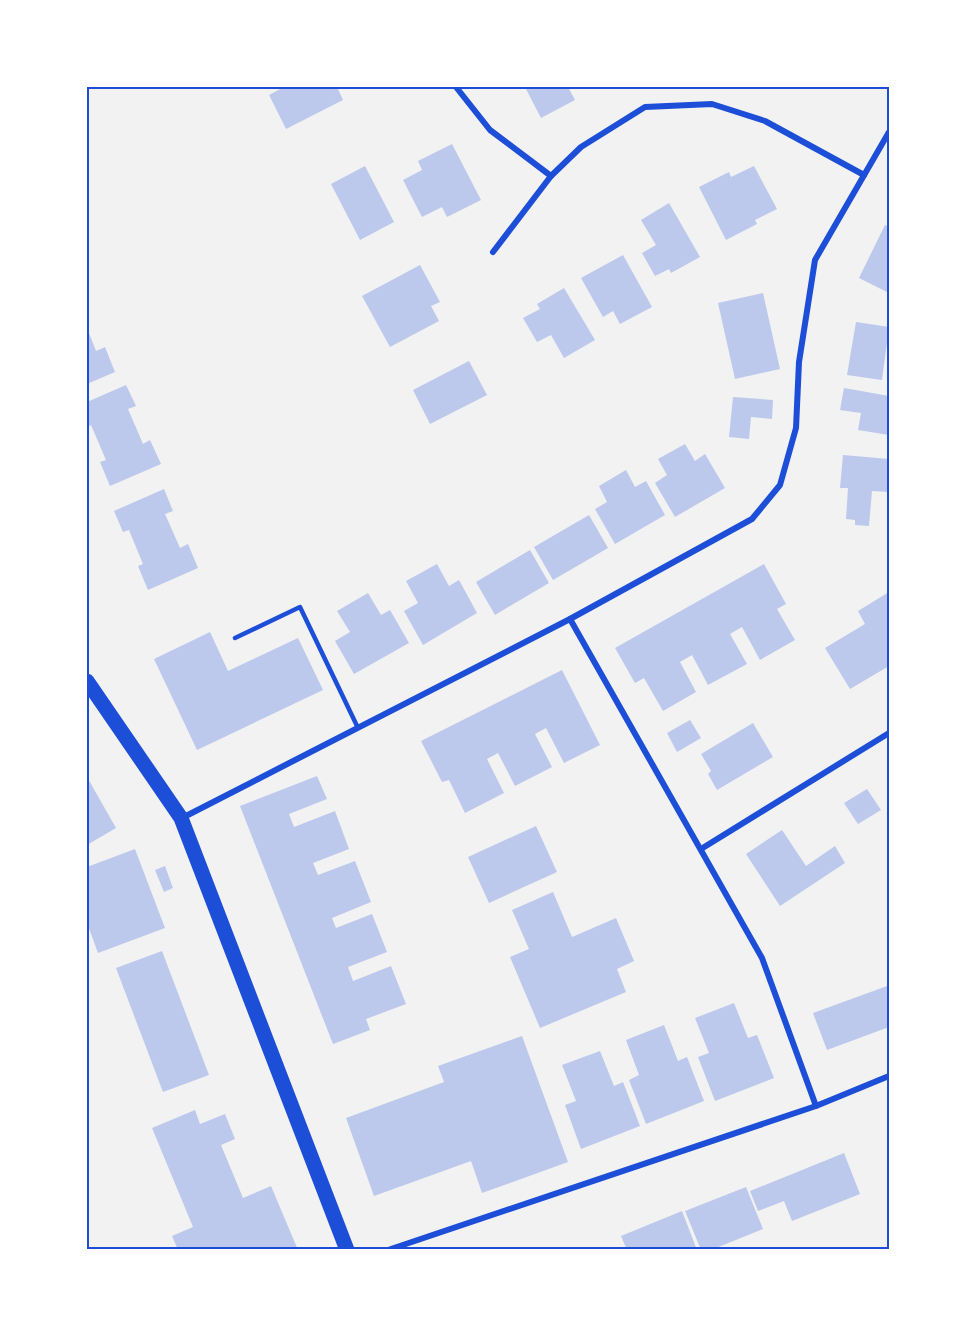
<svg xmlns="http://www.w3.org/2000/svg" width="976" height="1337" font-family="'PT Serif',serif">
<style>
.building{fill:#bdc9ec}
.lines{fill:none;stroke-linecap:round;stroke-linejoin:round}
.service{stroke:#1d4ed8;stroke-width:4.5}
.minor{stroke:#1d4ed8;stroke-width:6}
.primary{stroke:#1d4ed8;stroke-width:15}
.neatline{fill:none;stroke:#1d4ed8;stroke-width:2}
</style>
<rect width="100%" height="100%" fill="#f2f2f2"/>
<g class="building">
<path d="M284,87H337L343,100L286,129L269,95Z"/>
<path d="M525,87H568L575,100L541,118Z"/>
<path d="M452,144L481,200L447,217L442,207L422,217L403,180L422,170L418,161Z"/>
<path d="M365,166L394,222L360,240L331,184Z"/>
<path d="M754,166L777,209L755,220L757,224L726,240L699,187L729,172L731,177Z"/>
<path d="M669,203L700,257L671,273L669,269L655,276L642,253L656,245L641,220Z"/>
<path d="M885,225L889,227V287L887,292L859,278Z"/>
<path d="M623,255L652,307L620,324L613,311L603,317L581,278Z"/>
<path d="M420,265L440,302L431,306L439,321L390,347L362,296Z"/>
<path d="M564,288L595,340L564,358L551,335L537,342L523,318L540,309L537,304Z"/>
<path d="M763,293L780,369L735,379L718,303Z"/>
<path d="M856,322L889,327L882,380L847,375Z"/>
<path d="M87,328L96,351L105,347L115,372L87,384Z"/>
<path d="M469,361L487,395L430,424L413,390Z"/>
<path d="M126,385L136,406L128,409L143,444L150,440L161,464L110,486L100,462L106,460L91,425L87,427V402Z"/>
<path d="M844,388L889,396V435L858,430L861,413L840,410Z"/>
<path d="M733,397L773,400L772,419L751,417L749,439L729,437Z"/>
<path d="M685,444L695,461L705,454L725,488L675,517L655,483L667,475L658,459Z"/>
<path d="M843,455L889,459V492L872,491L869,526L855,525V520L846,519L848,488H840Z"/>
<path d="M626,470L635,487L646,481L665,515L615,544L595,509L607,502L599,486Z"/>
<path d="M164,489L173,511L165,514L180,548L188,544L198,568L148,590L138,566L143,564L129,530L123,532L114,511Z"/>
<path d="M589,515L608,548L553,580L534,547Z"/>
<path d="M530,550L549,583L495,615L476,582Z"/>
<path d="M437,564L449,586L459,580L477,613L423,645L404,611L418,603L406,581Z"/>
<path d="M764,564L786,604L777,609L795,640L760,660L742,627L730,634L747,664L708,685L692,655L680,662L696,692L663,711L644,678L635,683L615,648Z"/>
<path d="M889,592V666L850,689L825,648L865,624L858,611Z"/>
<path d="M368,593L381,615L390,610L409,643L354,674L335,641L350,632L337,611Z"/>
<path d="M210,632L228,671L298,638L323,690L197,750L154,659Z"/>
<path d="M562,670L600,745L564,763L546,728L535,734L552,767L515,786L498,753L487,759L504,793L465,813L449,780L442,782L421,741Z"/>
<path d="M690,720L701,738L677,752L667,733Z"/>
<path d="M753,723L773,757L717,790L708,774L711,771L701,754Z"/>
<path d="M317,776L327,799L289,814L294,827L335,811L349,849L313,863L318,875L355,861L371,902L332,918L336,928L372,914L387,952L348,967L353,981L391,966L406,1004L366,1019L370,1030L333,1044L240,806Z"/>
<path d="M87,777L116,828L87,845Z"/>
<path d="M867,789L881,810L858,824L844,803Z"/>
<path d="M536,826L557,872L489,903L468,857Z"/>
<path d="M782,830L806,866L835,846L845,863L780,906L746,854Z"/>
<path d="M135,849L165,928L98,953L87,923V867Z"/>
<path d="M165,866L173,888L164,892L155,870Z"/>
<path d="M553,892L572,937L616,918L634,961L617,969L626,992L540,1028L510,957L529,949L512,910Z"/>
<path d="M162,951L209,1075L163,1092L116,968Z"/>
<path d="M887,986L889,992V1027L827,1050L813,1013Z"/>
<path d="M734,1003L748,1038L757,1035L774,1078L715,1101L698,1057L709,1053L695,1018Z"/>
<path d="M664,1025L678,1061L687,1057L704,1101L646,1124L629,1080L639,1075L626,1040Z"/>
<path d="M522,1036L568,1162L482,1193L471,1161L374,1196L346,1118L444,1082L438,1066Z"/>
<path d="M600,1051L614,1086L623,1082L640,1126L581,1149L565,1105L576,1101L562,1065Z"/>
<path d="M195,1110L200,1124L225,1114L235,1139L221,1145L243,1198L271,1186L298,1250H178L172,1236L193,1227L152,1128Z"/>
<path d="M844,1153L860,1194L792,1221L784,1201L758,1211L750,1191Z"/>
<path d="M746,1187L763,1229L711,1250H701L685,1211Z"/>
<path d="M682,1211L697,1250H627L621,1236Z"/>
</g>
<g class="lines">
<path class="service" d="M235,638L300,607L358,728"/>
<g class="minor">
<path d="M456,87L490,130L551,176"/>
<path d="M493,252L551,176L581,147L645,107L712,104L765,121L864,175"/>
<path d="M570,619L762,958L816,1106"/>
<path d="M182,818L570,619L752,519L780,485L796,428L799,362L815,260L889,132"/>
<path d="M701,849L889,733"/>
<path d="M388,1250L816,1106L889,1076"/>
</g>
<path class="primary" d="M87,681L181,818L347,1250"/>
</g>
<rect width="976" height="1337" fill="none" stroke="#ffffff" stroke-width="177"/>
<rect x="88" y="88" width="800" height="1160" class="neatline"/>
</svg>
